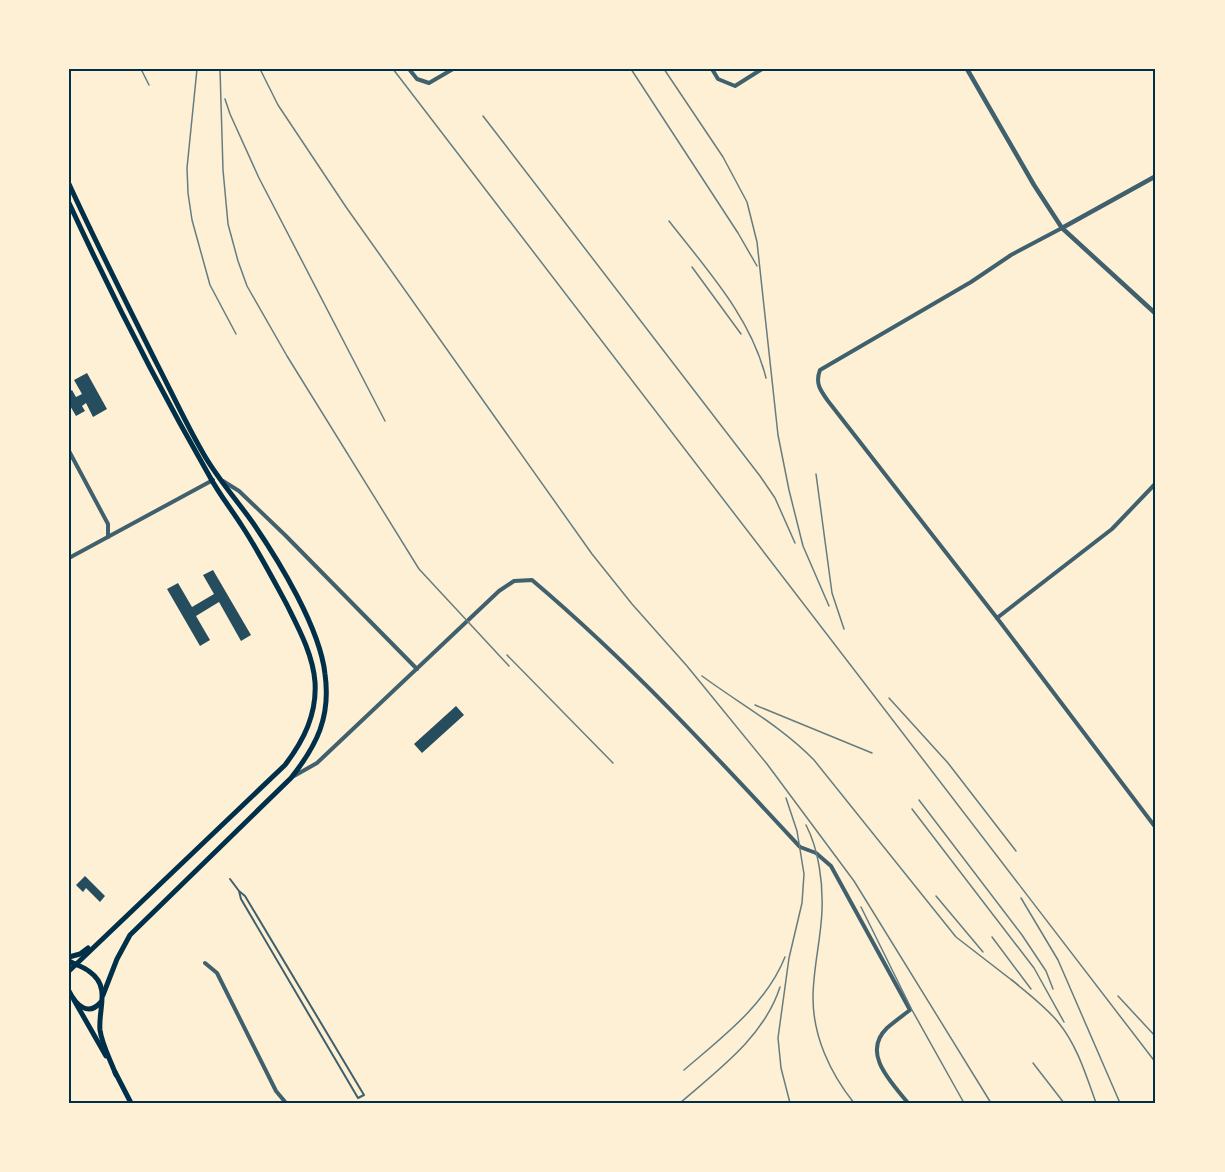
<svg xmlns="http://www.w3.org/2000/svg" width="1225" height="1172" font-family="'Roboto Condensed',sans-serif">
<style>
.building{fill:#264d5e}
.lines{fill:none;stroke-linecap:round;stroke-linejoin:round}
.pedestrian{stroke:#3f606c;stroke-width:2}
.minor{stroke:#3f606c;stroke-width:4}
.tertiary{stroke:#3f606c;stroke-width:4.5}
.primary{stroke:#003049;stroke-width:5}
.rail{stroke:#657d81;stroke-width:1.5}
.neatline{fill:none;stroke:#003049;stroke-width:2}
</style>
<rect width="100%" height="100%" fill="#fdf0d5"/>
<g class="building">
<path d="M87,373L107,409L93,417L86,403L82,406L85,411L76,416L69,404V392L72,390L76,397L82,394L74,380Z"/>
<path d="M213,570L251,635L241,641L219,602L196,616L210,640L200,646L167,589L178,583L192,607L214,594L203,575Z"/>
<path d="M456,706L464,715L422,753L414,744Z"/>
<path d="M85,876L105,896L100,902L86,888L83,892L76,885Z"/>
</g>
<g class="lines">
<path class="pedestrian" d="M230,879L239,891L241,899L358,1098L364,1095L245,896L239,891"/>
<g class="minor">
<path d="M409,69L417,79L429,83L453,69"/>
<path d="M712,69L718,79L735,86L762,69"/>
<path d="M1062,228L1011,255L971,282L820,370C815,383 820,390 828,401L997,618L1156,828"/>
<path d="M69,451L108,524V537"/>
<path d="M223,481L239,491L285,535L417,669"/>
<path d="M69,558L213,480"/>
<path d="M997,618L1112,529L1156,483"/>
<path d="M294,776L317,763L499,591L514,581L532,580C630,663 713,753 800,847L816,853L831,866L910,1010C902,1016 894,1022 887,1028C861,1053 891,1082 908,1103"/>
<path d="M205,963L217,973L276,1091L286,1103"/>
</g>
<g class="tertiary">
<path d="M967,69L1034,185L1062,228L1156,314"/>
<path d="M1062,228L1156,176"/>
</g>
<g class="primary">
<path d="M69,184C97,245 127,304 157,364C172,393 186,424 203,453C217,478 236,499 253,523C279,561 320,628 325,674C331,717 317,745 291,778L130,935L117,959L103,995"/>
<path d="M69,203C112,296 159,388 210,477C219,494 232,510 242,526C259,552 273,579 287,605C299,629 313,655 315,682C317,714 304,740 285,765L69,971"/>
<path d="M69,957L80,954L88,948"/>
<path d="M69,961C76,965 84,967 90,972C111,987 98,1009 100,1030C102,1045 111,1061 116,1075"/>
<path d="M69,991C76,1005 88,1017 101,1002"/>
<path d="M74,1000L106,1056"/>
<path d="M115,1072L131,1103"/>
</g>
<g class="rail">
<path d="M141,69L149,85"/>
<path d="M197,69L187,168L188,193L192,220L210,285L236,334"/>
<path d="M220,69L223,170L228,224L238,261L247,286L287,356L419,569L509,666"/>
<path d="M260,69L278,105L346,207L592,554L632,604L687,666L767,764L854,881L991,1103"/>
<path d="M393,69L1156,1063"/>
<path d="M631,69L738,233L757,266"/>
<path d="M664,69L723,157L747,202L757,242L778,435L789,490L803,546L829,606"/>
<path d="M225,99L230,114L259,178L385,421"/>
<path d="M483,116L760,476L775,498L795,543"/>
<path d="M669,221C707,270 751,317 766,378"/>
<path d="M692,267L741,334"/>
<path d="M816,474L832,593L844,629"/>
<path d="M507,655L613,763"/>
<path d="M702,676C740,704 781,726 814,760L956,937L1018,985"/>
<path d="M889,698L948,763L1016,851"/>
<path d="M755,705L872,753"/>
<path d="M786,798L797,831L804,874L802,903L789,958L778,1038L781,1068L790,1103"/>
<path d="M919,800L1022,935L1046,971L1053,989"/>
<path d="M912,809L1034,968L1064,1022"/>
<path d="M806,825C819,850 823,883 822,910C821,940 813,968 813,998C813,1036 830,1073 854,1103"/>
<path d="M936,896L983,952"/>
<path d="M1021,898L1058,960L1120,1103"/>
<path d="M861,907L912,1010L964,1103"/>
<path d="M992,937L1031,989"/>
<path d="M1012,980C1027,993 1045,1006 1058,1022C1077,1045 1086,1075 1096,1103"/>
<path d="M1118,996L1156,1037"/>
<path d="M1033,1063L1064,1103"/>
<path d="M684,1070C721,1038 766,1005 785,957"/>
<path d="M680,1103C718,1070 764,1037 780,987"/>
</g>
</g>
<rect width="1225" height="1172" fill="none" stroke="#fdf0d5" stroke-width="141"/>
<rect x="70" y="70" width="1084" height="1032" class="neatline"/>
</svg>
